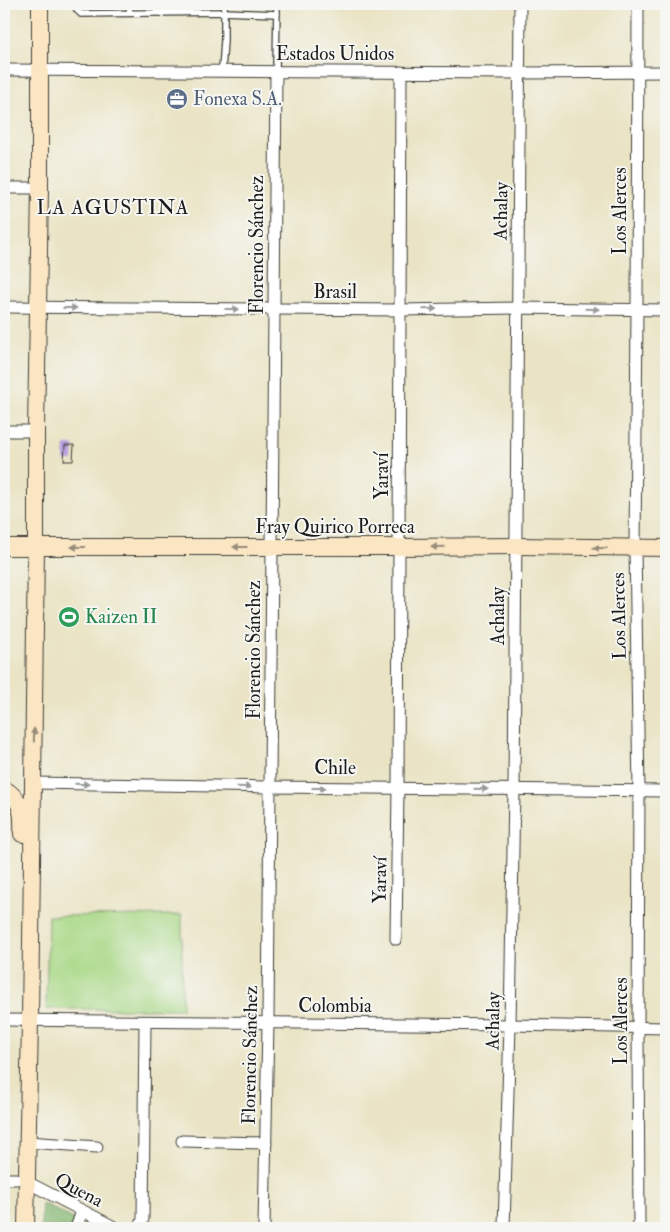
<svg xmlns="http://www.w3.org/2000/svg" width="670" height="1232" font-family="'IM FELL Double Pica',serif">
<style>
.green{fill:#a8d886;stroke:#627a51}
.forest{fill:#86b873;stroke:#516a48}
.building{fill:#b59dde}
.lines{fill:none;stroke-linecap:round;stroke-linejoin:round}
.lane-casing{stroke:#3b3a35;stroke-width:8}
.street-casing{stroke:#3b3a35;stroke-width:13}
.secondary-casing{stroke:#3b3a35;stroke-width:18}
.lane{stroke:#fff;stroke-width:5.5}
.street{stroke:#fff;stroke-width:11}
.secondary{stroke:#fbe6c4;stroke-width:16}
.oneway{fill:#999}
.oneway2{fill:#978b78}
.labels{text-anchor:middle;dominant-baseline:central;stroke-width:4;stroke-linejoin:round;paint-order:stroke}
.street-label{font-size:19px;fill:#1c1c1c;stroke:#f6f6f2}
.service-label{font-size:19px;fill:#4e5e75;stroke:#f6f6f2;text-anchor:start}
.leisure-label{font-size:19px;fill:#27864d;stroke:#f6f6f2;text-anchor:start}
.neighbourhood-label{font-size:20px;letter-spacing:1px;fill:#1c1c1c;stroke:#f6f6f2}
</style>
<rect width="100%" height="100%" fill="#f6f6f2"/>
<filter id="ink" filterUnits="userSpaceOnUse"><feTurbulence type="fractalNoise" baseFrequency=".02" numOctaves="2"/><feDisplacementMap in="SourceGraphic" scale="10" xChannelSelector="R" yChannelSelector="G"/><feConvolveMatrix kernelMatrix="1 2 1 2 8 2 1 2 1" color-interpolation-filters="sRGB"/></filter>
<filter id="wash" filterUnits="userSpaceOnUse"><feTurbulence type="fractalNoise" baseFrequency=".0096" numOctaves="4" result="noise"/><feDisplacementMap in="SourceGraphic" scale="20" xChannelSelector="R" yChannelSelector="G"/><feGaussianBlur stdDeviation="1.12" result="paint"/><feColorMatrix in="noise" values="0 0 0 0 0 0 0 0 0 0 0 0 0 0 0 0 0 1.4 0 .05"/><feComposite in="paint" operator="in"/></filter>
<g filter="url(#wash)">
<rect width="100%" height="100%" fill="#eae4c5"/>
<path class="green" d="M182,915V1009H46L48,916Z"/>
<path class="forest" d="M42,1203L91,1228H41Z"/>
<g id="blocks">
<path class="building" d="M65,445H74L73,461H64Z"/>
</g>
</g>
<g filter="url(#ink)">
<use href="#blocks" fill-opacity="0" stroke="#3b3a35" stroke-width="1"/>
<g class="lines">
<g class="lane-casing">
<g id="lane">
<path d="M76,4L77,10L81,14L224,12L277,14"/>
<path d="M129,4L130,13"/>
<path d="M162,4V13"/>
<path d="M222,71L224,40V4"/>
<path d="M276,72L277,4"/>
</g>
</g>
<g class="street-casing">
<g id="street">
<path d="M638,4L637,309L635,548L639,791L638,1027L639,1228"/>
<path d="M4,70L521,73L666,72"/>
<path d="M4,188H40"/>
<path d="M4,307L400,310L518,308L666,310"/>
<path d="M4,431H36"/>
<path d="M33,783L270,787L666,791"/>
<path d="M396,939L398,788L401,72"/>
<path d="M4,1020L510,1025L666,1028"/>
<path d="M182,1141L266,1143"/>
<path d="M28,1142L97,1147"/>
<path d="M4,1179H16"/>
<path d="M27,1182L116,1228"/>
<path d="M76,1228L82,1211"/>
<path d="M140,1228L143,1219L145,1022"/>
<path d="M264,1228L268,1023L276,72"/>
<path d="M504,1228L510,1025L514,790L520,4"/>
</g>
</g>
<g class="secondary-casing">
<g id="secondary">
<path d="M4,547H399L516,546L666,548"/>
<path d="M4,789C22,798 23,815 22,834"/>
<path d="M26,1228L30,1020L36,547V431L40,188V4"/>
</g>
</g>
<use href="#lane" class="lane"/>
<use href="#street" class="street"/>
<use href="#secondary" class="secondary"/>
</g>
<defs><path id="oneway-solid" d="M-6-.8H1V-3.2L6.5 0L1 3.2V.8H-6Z" transform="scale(1.25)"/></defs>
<g class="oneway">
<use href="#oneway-solid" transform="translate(70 308)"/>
<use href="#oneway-solid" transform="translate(232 309)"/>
<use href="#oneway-solid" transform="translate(430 309) rotate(-1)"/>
<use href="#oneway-solid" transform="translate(592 309) rotate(1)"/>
<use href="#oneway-solid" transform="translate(82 784) rotate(1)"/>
<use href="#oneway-solid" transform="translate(244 787) rotate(1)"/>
<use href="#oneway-solid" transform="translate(319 788)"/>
<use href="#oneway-solid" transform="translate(481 789) rotate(1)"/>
</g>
<g class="oneway2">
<use href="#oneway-solid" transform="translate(78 547) rotate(180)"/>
<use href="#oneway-solid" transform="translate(240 547) rotate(180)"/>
<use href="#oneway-solid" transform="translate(438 547) rotate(179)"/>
<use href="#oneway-solid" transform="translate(600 548) rotate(-179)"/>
<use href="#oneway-solid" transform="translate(34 735) rotate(-89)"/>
</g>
</g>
<defs>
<g id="office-disc" transform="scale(1.125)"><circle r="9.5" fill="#5c6f8a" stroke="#f6f6f2"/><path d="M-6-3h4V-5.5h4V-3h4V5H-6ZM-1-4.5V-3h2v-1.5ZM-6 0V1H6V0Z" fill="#fff"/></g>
<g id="stadium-disc" transform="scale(1.125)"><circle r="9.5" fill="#2e9e5b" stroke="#f6f6f2"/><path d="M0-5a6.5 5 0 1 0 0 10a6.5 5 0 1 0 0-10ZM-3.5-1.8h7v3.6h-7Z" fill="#fff"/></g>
</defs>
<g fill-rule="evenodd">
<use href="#office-disc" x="177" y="99"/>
<use href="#stadium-disc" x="69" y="617"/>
</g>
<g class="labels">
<g class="street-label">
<text x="335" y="54">Estados Unidos</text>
<text transform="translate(501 211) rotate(-89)">Achalay</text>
<text transform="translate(620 211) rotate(-90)">Los Alerces</text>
<text transform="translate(257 245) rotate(-90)">Florencio Sánchez</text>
<text x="335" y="292">Brasil</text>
<text transform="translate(382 476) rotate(-90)">Yaraví</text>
<text x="335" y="527">Fray Quirico Porreca</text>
<text transform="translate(498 616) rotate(-90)">Achalay</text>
<text transform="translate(619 616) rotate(-91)">Los Alerces</text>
<text transform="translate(254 650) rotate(-90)">Florencio Sánchez</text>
<text x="335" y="768">Chile</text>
<text transform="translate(380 880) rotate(-89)">Yaraví</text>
<text x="335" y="1006">Colombia</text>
<text transform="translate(493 1021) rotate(-89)">Achalay</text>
<text transform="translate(621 1021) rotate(-90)">Los Alerces</text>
<text transform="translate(250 1055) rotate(-89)">Florencio Sánchez</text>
<text transform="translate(79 1190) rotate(28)">Quena</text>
</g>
<g class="service-label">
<text x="193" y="99">Fonexa S.A.</text>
</g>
<g class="leisure-label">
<text x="85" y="617">Kaizen II</text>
</g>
<g class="neighbourhood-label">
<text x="113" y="207">LA AGUSTINA</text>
</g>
</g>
<rect width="670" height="1232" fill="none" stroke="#f6f6f2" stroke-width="20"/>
</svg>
